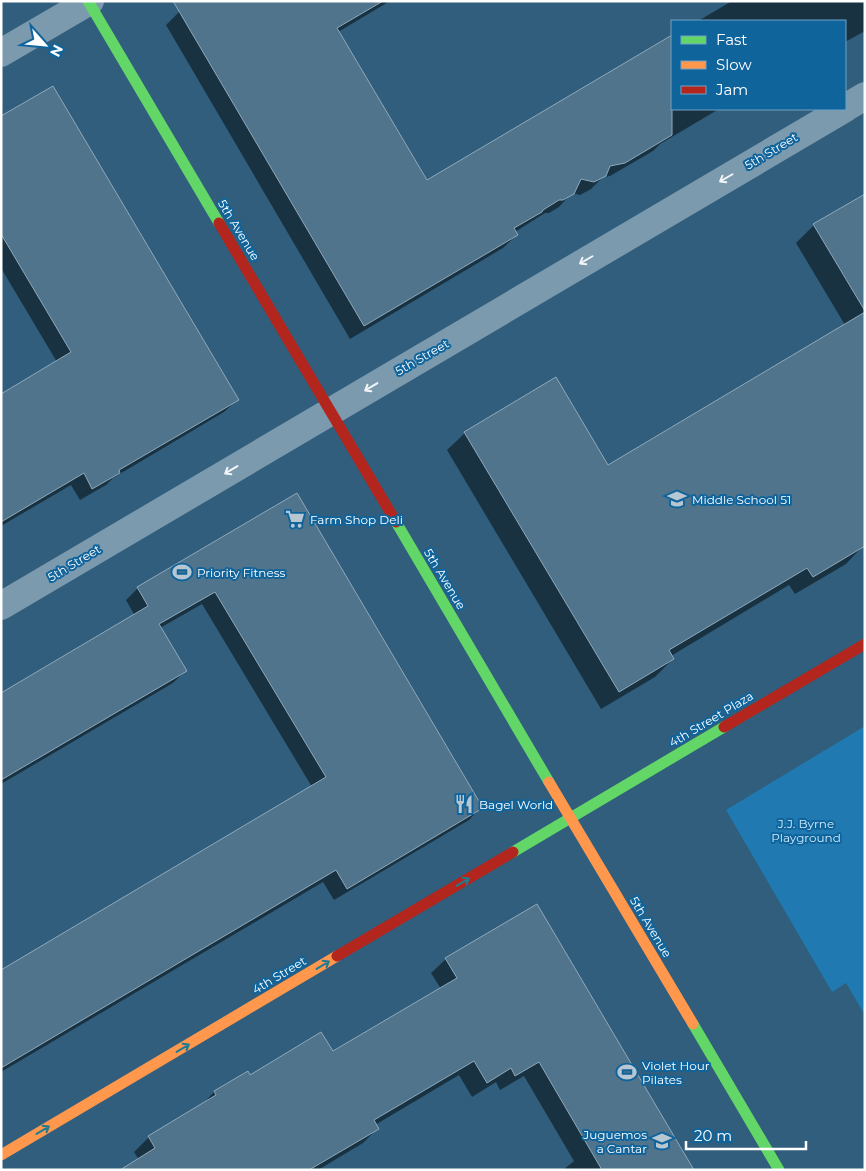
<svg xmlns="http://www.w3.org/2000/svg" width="866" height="1171" font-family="Montserrat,sans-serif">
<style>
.green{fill:#207ab1}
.shadow{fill:#0007}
.building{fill:#50748c;stroke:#8fa9bb}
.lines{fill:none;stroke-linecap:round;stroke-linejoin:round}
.street{stroke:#7b9aae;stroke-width:28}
.fast{stroke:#63d668;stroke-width:11}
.slow{stroke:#ff974d;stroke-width:11}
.jam{stroke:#b3261e;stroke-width:11}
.oneway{stroke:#f2f5f7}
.oneway2{stroke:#217b92}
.labels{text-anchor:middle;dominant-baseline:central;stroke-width:4;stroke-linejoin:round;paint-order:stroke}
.street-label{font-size:12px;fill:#fff;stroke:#10649c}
.poi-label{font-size:12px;fill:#fff;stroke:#10649c;text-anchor:start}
.park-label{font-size:12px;fill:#cdebfe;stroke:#10649c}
</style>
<rect width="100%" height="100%" fill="#305e7c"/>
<path class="green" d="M865,726V1015L846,983L832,992L726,810Z"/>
<g class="shadow">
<path d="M197,1H390L338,32L426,182L672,37V109H719L660,144L653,151L610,176L603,177L591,189L580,195L572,193L559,207L549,213H545L515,232L517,235L503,248L350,339L166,25L179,12Z"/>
<path d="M732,1H865V31L845,42V21H698Z"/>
<path d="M1,117L237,400L224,412L113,478L106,485L80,500L71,485L1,526V395L57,362L1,268Z"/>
<path d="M865,195V540L863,546L846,564L795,594L789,585L671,656L673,659L655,677L601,709L447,450L465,433L608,467L845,325L796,243L814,225Z"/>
<path d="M296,494L481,807L469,820L334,900L323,882L1,1072V972L312,787L202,604L160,628L185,671L173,683L1,784V694L135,616L126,600L138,588Z"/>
<path d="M446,959L692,1170H563L574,1161L524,1076L500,1090L496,1082L472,1097L459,1075L375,1125L378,1128L363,1143L318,1170H122L139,1160L134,1152L149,1137L201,1106L214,1092L250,1077L332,1053L441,989L431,973Z"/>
</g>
<g class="building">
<path d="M173,1H383L337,28L427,180L672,35V135L625,163L610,166L606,176L594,182L581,179L574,194L563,200H559L543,210L542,212L514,228L518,235L364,326Z"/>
<path d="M53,86L239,400L119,470L120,473L92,489L84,473L1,522V394L71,352L1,234V116Z"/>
<path d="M865,194V311L813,224Z"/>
<path d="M865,312V546L813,577L807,568L669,650L674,659L619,692L464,432L556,377L608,465Z"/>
<path d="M297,493L483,808L347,889L336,870L1,1068V970L326,777L215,592L159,624L187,671L1,780V693L148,606L137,587Z"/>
<path d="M537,904L694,1170H602L539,1062L515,1076L511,1068L487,1083L474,1061L374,1120L379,1129L309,1170H120L155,1148L148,1136L216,1095L214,1091L248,1071L250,1075L321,1032L333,1051L457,978L445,958Z"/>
</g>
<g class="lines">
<g class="street">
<path d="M1,53L90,1"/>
<path d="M845,108L865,96"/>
<path d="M1,606L844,109"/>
</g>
<g class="fast">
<path d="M88,1L219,223"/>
<path d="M396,522L549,782"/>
<path d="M513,852L724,727"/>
<path d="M693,1024L779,1170"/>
</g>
<g class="slow">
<path d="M549,782L693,1024"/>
<path d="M1,1155L337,956"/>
</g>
<g class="jam">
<path d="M219,223L396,522"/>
<path d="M724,727L865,644"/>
<path d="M337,956L513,852"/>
</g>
</g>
<defs><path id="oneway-shaft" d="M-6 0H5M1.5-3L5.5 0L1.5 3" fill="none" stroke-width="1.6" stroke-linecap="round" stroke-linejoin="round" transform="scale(1.25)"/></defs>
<g class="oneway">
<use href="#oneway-shaft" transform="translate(726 178) rotate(150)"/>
<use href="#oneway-shaft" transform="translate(586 260) rotate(150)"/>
<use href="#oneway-shaft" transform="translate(371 387) rotate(149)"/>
<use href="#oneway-shaft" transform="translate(231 470) rotate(149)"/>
</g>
<g class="oneway2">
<use href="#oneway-shaft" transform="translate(463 882) rotate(-31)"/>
<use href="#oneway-shaft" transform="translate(323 965) rotate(-31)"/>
<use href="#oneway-shaft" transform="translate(183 1048) rotate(-31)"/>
<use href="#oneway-shaft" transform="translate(43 1130) rotate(-31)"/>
</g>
<defs>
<g id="school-bare" transform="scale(1.5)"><path d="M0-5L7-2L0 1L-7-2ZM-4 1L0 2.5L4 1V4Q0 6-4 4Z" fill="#b7c7d1" stroke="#10649c" stroke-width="2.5" paint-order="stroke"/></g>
<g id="supermarket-bare" transform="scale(1.5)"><path d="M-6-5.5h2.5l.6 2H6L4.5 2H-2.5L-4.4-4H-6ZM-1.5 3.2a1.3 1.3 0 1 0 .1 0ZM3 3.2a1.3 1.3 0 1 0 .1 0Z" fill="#b7c7d1" stroke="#10649c" stroke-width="2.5" paint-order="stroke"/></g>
<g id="stadium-bare" transform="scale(1.5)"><path d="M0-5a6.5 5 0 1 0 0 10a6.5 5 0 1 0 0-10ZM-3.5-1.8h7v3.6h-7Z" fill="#b7c7d1" stroke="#10649c" stroke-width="2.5" paint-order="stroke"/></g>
<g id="restaurant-bare" transform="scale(1.5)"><path d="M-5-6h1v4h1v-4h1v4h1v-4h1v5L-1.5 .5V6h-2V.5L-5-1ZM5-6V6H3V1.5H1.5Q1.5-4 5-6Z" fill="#b7c7d1" stroke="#10649c" stroke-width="2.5" paint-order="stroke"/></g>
</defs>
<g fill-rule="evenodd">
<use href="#school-bare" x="677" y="499"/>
<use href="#supermarket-bare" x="295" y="519"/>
<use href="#stadium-bare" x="182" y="572"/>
<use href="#restaurant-bare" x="464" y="804"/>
<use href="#stadium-bare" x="627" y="1072"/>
<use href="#school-bare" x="662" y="1141"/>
</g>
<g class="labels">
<g class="street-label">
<text transform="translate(771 151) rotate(-31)">5th Street</text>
<text transform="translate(239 230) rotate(59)">5th Avenue</text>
<text transform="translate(422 357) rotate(-30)">5th Street</text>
<text transform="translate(74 563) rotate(-31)">5th Street</text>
<text transform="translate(445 579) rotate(59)">5th Avenue</text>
<text transform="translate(711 719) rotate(-31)">4th Street Plaza</text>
<text transform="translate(651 927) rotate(59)">5th Avenue</text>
<text transform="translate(279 975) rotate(-31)">4th Street</text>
</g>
<g class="poi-label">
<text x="692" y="499">Middle School 51</text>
<text x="310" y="519">Farm Shop Deli</text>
<text x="197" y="572">Priority Fitness</text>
<text x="479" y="804">Bagel World</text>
<text x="642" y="1065">Violet Hour<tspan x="642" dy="14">Pilates</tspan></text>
<text x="647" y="1134" text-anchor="end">Juguemos<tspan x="647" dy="14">a Cantar</tspan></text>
</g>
<g class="park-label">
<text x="806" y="823">J.J. Byrne<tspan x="806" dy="14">Playground</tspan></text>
</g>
</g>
<rect width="866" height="1171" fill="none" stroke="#ffffff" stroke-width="5"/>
<rect x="671" y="20" width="175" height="90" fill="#10649c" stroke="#70a2c4"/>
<rect x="681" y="36" width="25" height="8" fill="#63d668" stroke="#70a2c4"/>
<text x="716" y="45" font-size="15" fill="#ffffff">Fast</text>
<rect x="681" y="61" width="25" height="8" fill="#ff974d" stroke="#70a2c4"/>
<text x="716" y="70" font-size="15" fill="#ffffff">Slow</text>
<rect x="681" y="86" width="25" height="8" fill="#b3261e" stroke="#70a2c4"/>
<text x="716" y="95" font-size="15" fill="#ffffff">Jam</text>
<g transform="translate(45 45) rotate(117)" stroke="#10649c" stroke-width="4" paint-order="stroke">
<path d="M0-4L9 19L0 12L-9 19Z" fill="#ffffff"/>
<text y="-8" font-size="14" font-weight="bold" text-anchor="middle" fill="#ffffff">N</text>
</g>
<path d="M686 1141v8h120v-8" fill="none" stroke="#ffffff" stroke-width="2.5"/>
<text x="694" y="1141" font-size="15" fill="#ffffff" stroke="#10649c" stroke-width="4" paint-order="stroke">20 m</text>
</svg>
